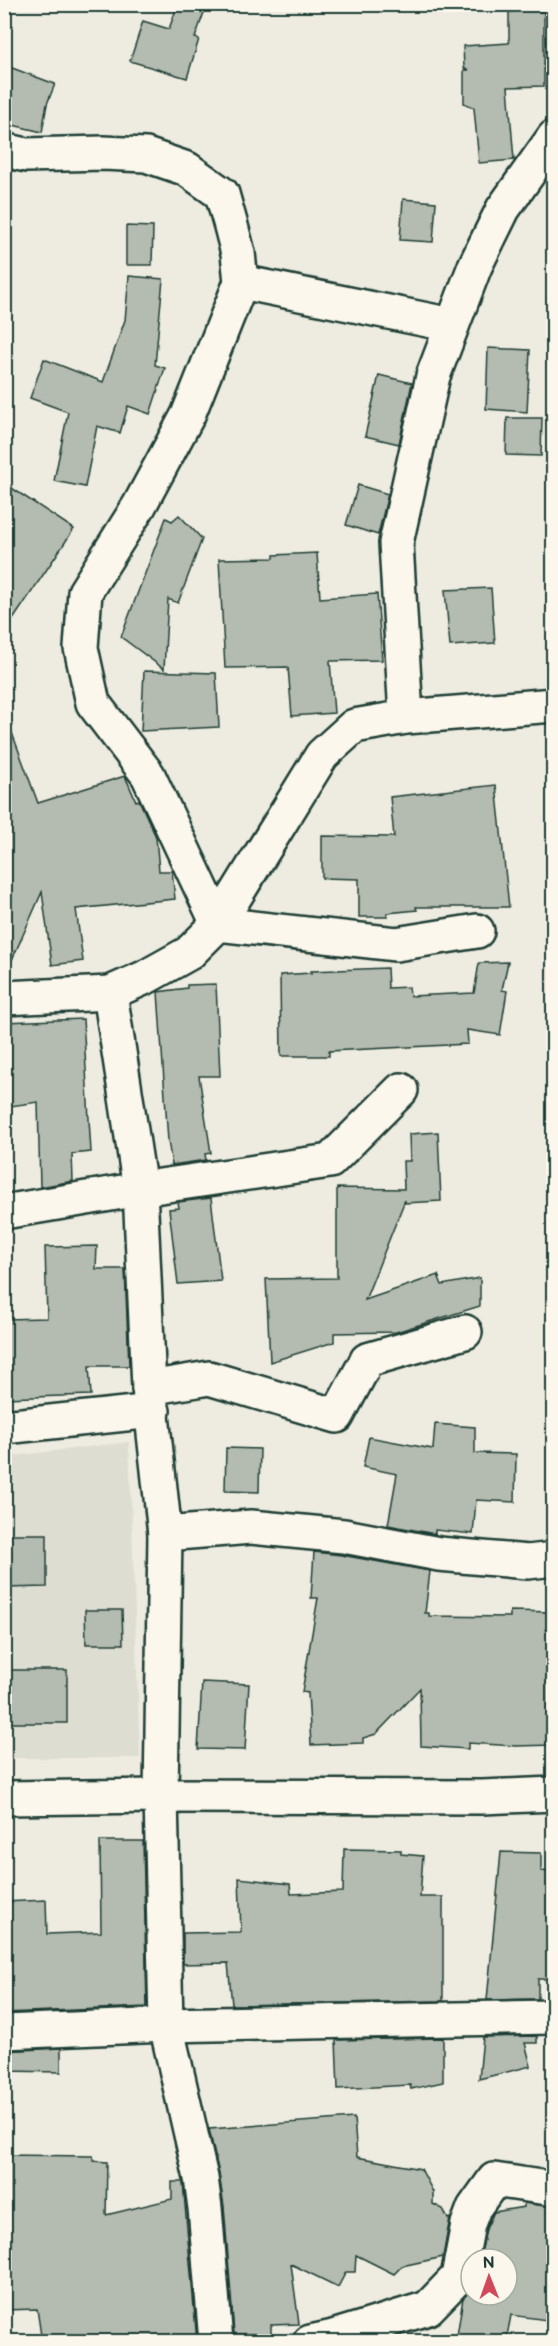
<svg xmlns="http://www.w3.org/2000/svg" width="558" height="2346" font-family="'Balsamiq Sans',sans-serif">
<style>
.built{fill:#ddddd2}
.building{fill:#b4bbb0;stroke:#1f3d34;stroke-width:1.5}
.lines{fill:none;stroke-linecap:round;stroke-linejoin:round}
.minor-casing{stroke:#1f3d34;stroke-width:38}
.minor{stroke:#fbf7ec;stroke-width:33}
</style>
<rect width="100%" height="100%" fill="#eeece1"/>
<filter id="ink" filterUnits="userSpaceOnUse"><feTurbulence type="fractalNoise" baseFrequency=".0167" numOctaves="2"/><feDisplacementMap in="SourceGraphic" scale="12" xChannelSelector="R" yChannelSelector="G"/><feConvolveMatrix kernelMatrix="1 2 1 2 8 2 1 2 1" color-interpolation-filters="sRGB"/></filter>
<g filter="url(#ink)">
<path class="built" d="M129,1442L140,1758H5L4,1457Z"/>
<g class="building">
<path d="M178,4H207L195,38L199,39L187,78L130,61L143,21L169,29Z"/>
<path d="M512,4H540V12H544V86L508,87L514,160L479,163L474,108L464,103V70H469L464,68L463,46L509,43V12H512Z"/>
<path d="M4,65L55,84L47,104L42,132L4,123Z"/>
<path d="M403,199L436,202L433,242L400,240Z"/>
<path d="M126,226L153,227L152,265H126Z"/>
<path d="M129,276L163,279L155,365L165,368L150,414L128,406L120,433L97,426L85,487L54,481L68,412L30,398L44,359L103,382L125,320Z"/>
<path d="M488,348L530,350L527,412L486,409Z"/>
<path d="M379,375L412,383L399,444L365,436Z"/>
<path d="M507,418H542L541,456L506,455Z"/>
<path d="M4,483L74,529L4,633Z"/>
<path d="M358,485L388,494L378,535L346,525Z"/>
<path d="M179,515L202,539L178,603L168,599L164,669L121,637L166,518L172,521Z"/>
<path d="M317,553L320,598L377,594L382,660L330,661L334,713L292,716L288,667L225,668L219,559L274,558V555Z"/>
<path d="M491,588L495,643L450,646L445,590Z"/>
<path d="M144,671L216,673L219,727L141,731Z"/>
<path d="M8,722L38,803L125,776L136,801L139,800L156,837L159,871H172L175,899L76,909L83,961L52,965L42,892L4,978V723Z"/>
<path d="M496,785L509,907H416L417,910L387,913V917H359V879L322,878V836L394,837L390,797Z"/>
<path d="M508,962L502,990L507,991L500,1035L467,1030L468,1044L329,1051V1056H281L280,975L311,973V971L387,968L388,988L409,987L410,996L474,993L479,963Z"/>
<path d="M216,984L220,1076H199L211,1153L205,1154L206,1160L172,1165L168,1141L158,992L187,988V985Z"/>
<path d="M83,1019L91,1152L72,1154L73,1181L40,1187L38,1102L4,1107V1022Z"/>
<path d="M438,1132L441,1201L405,1203V1200L365,1300L438,1275L442,1285L480,1278V1306L396,1332L334,1333V1342L270,1362L266,1279L337,1278V1188L404,1189L403,1161H410L409,1134Z"/>
<path d="M211,1198L221,1281L178,1284L169,1209L179,1208L178,1202Z"/>
<path d="M97,1246L96,1269H125L129,1366H89L91,1395L4,1398V1319L47,1318L45,1247Z"/>
<path d="M435,1424L475,1427V1453L516,1454L515,1502L476,1500L473,1534L435,1530V1534L388,1525L397,1474L363,1467L369,1437L433,1449Z"/>
<path d="M226,1448L260,1449L259,1492L225,1491Z"/>
<path d="M4,1534H47V1587L4,1588Z"/>
<path d="M314,1552L341,1555L430,1571L425,1613H429V1616L510,1617V1611L554,1612V1745L516,1746L468,1743V1749L421,1746L420,1688L376,1734L363,1738V1743L311,1745L308,1693L302,1692L318,1598H311Z"/>
<path d="M85,1610H122L123,1644H86Z"/>
<rect x="4" y="1670" width="63" height="53"/>
<path d="M202,1682L249,1684L245,1750L198,1749Z"/>
<path d="M100,1841H143L147,2007L4,2013V1902L46,1900L47,1934L101,1932Z"/>
<path d="M344,1849L401,1850V1854L423,1856L420,1897H443V2001L232,2005L228,1963L183,1964V1933L241,1932L239,1878L290,1884L291,1894L343,1892Z"/>
<path d="M501,1852L541,1853V1871L554,1872V1979H538V1999L487,2000Z"/>
<path d="M537,2036V2043H525L531,2066L479,2079L483,2037Z"/>
<path d="M443,2038V2082L411,2089L410,2085L338,2089L336,2040Z"/>
<path d="M61,2048V2072L4,2071V2051Z"/>
<path d="M354,2118L357,2157L421,2169L433,2192V2204L443,2209L448,2219L450,2218L443,2257L402,2266L394,2274L356,2255L355,2272H346L338,2287L291,2264L299,2324L271,2325V2334H234L224,2206L219,2174L209,2129Z"/>
<path d="M4,2155L93,2156V2161L107,2162L106,2215L172,2199V2182H183L197,2342H42L37,2309L4,2310Z"/>
<path d="M524,2203L554,2207V2321L511,2315L506,2342H456L463,2298L471,2291V2295H507V2259H480L486,2229L494,2212L524,2207Z"/>
</g>
<g class="lines">
<g class="minor-casing">
<g id="minor">
<path d="M4,150L26,155L103,153L146,155L187,169L222,194L231,226L238,253L241,282L188,415L139,506L85,592L81,648L93,703L148,775L218,924L396,944L477,931"/>
<path d="M241,282L452,325"/>
<path d="M406,717L396,543L433,376L475,266L503,209L554,137"/>
<path d="M110,993L140,1189L149,1388L165,1534L161,1796L166,2025L201,2178L205,2208L216,2342"/>
<path d="M4,998L110,993L146,977L189,953L218,924L322,755L354,726L406,717L554,705"/>
<path d="M4,1212L140,1189L330,1161L401,1090"/>
<path d="M149,1388L209,1378L337,1416L367,1360L465,1332"/>
<path d="M4,1427L153,1411"/>
<path d="M165,1534L251,1527L344,1536L439,1554L528,1562L554,1559"/>
<path d="M4,1798L161,1796L482,1797L554,1794"/>
<path d="M4,2032L166,2025L554,2017"/>
<path d="M310,2342L333,2337L428,2308L458,2277L468,2224L474,2208L494,2180L554,2189"/>
</g>
</g>
<use href="#minor" class="minor"/>
</g>
</g>
<rect width="558" height="2346" fill="none" stroke="#fbf7ec" stroke-width="24"/>
<rect x="12" y="12" width="534" height="2322" fill="none" stroke="#1f3d34" stroke-width="2" filter="url(#ink)"/>
<g transform="translate(489 2277) rotate(359)"><circle r="28" fill="#fbf7ec" stroke="#a3ada2" stroke-width="1.5"/>
<path d="M0-4.5L10 22L0 15L-10 22Z" fill="#d1495b"/>
<text y="-9" font-size="16" font-weight="bold" text-anchor="middle" fill="#1f3d34">N</text>
</g>
</svg>
